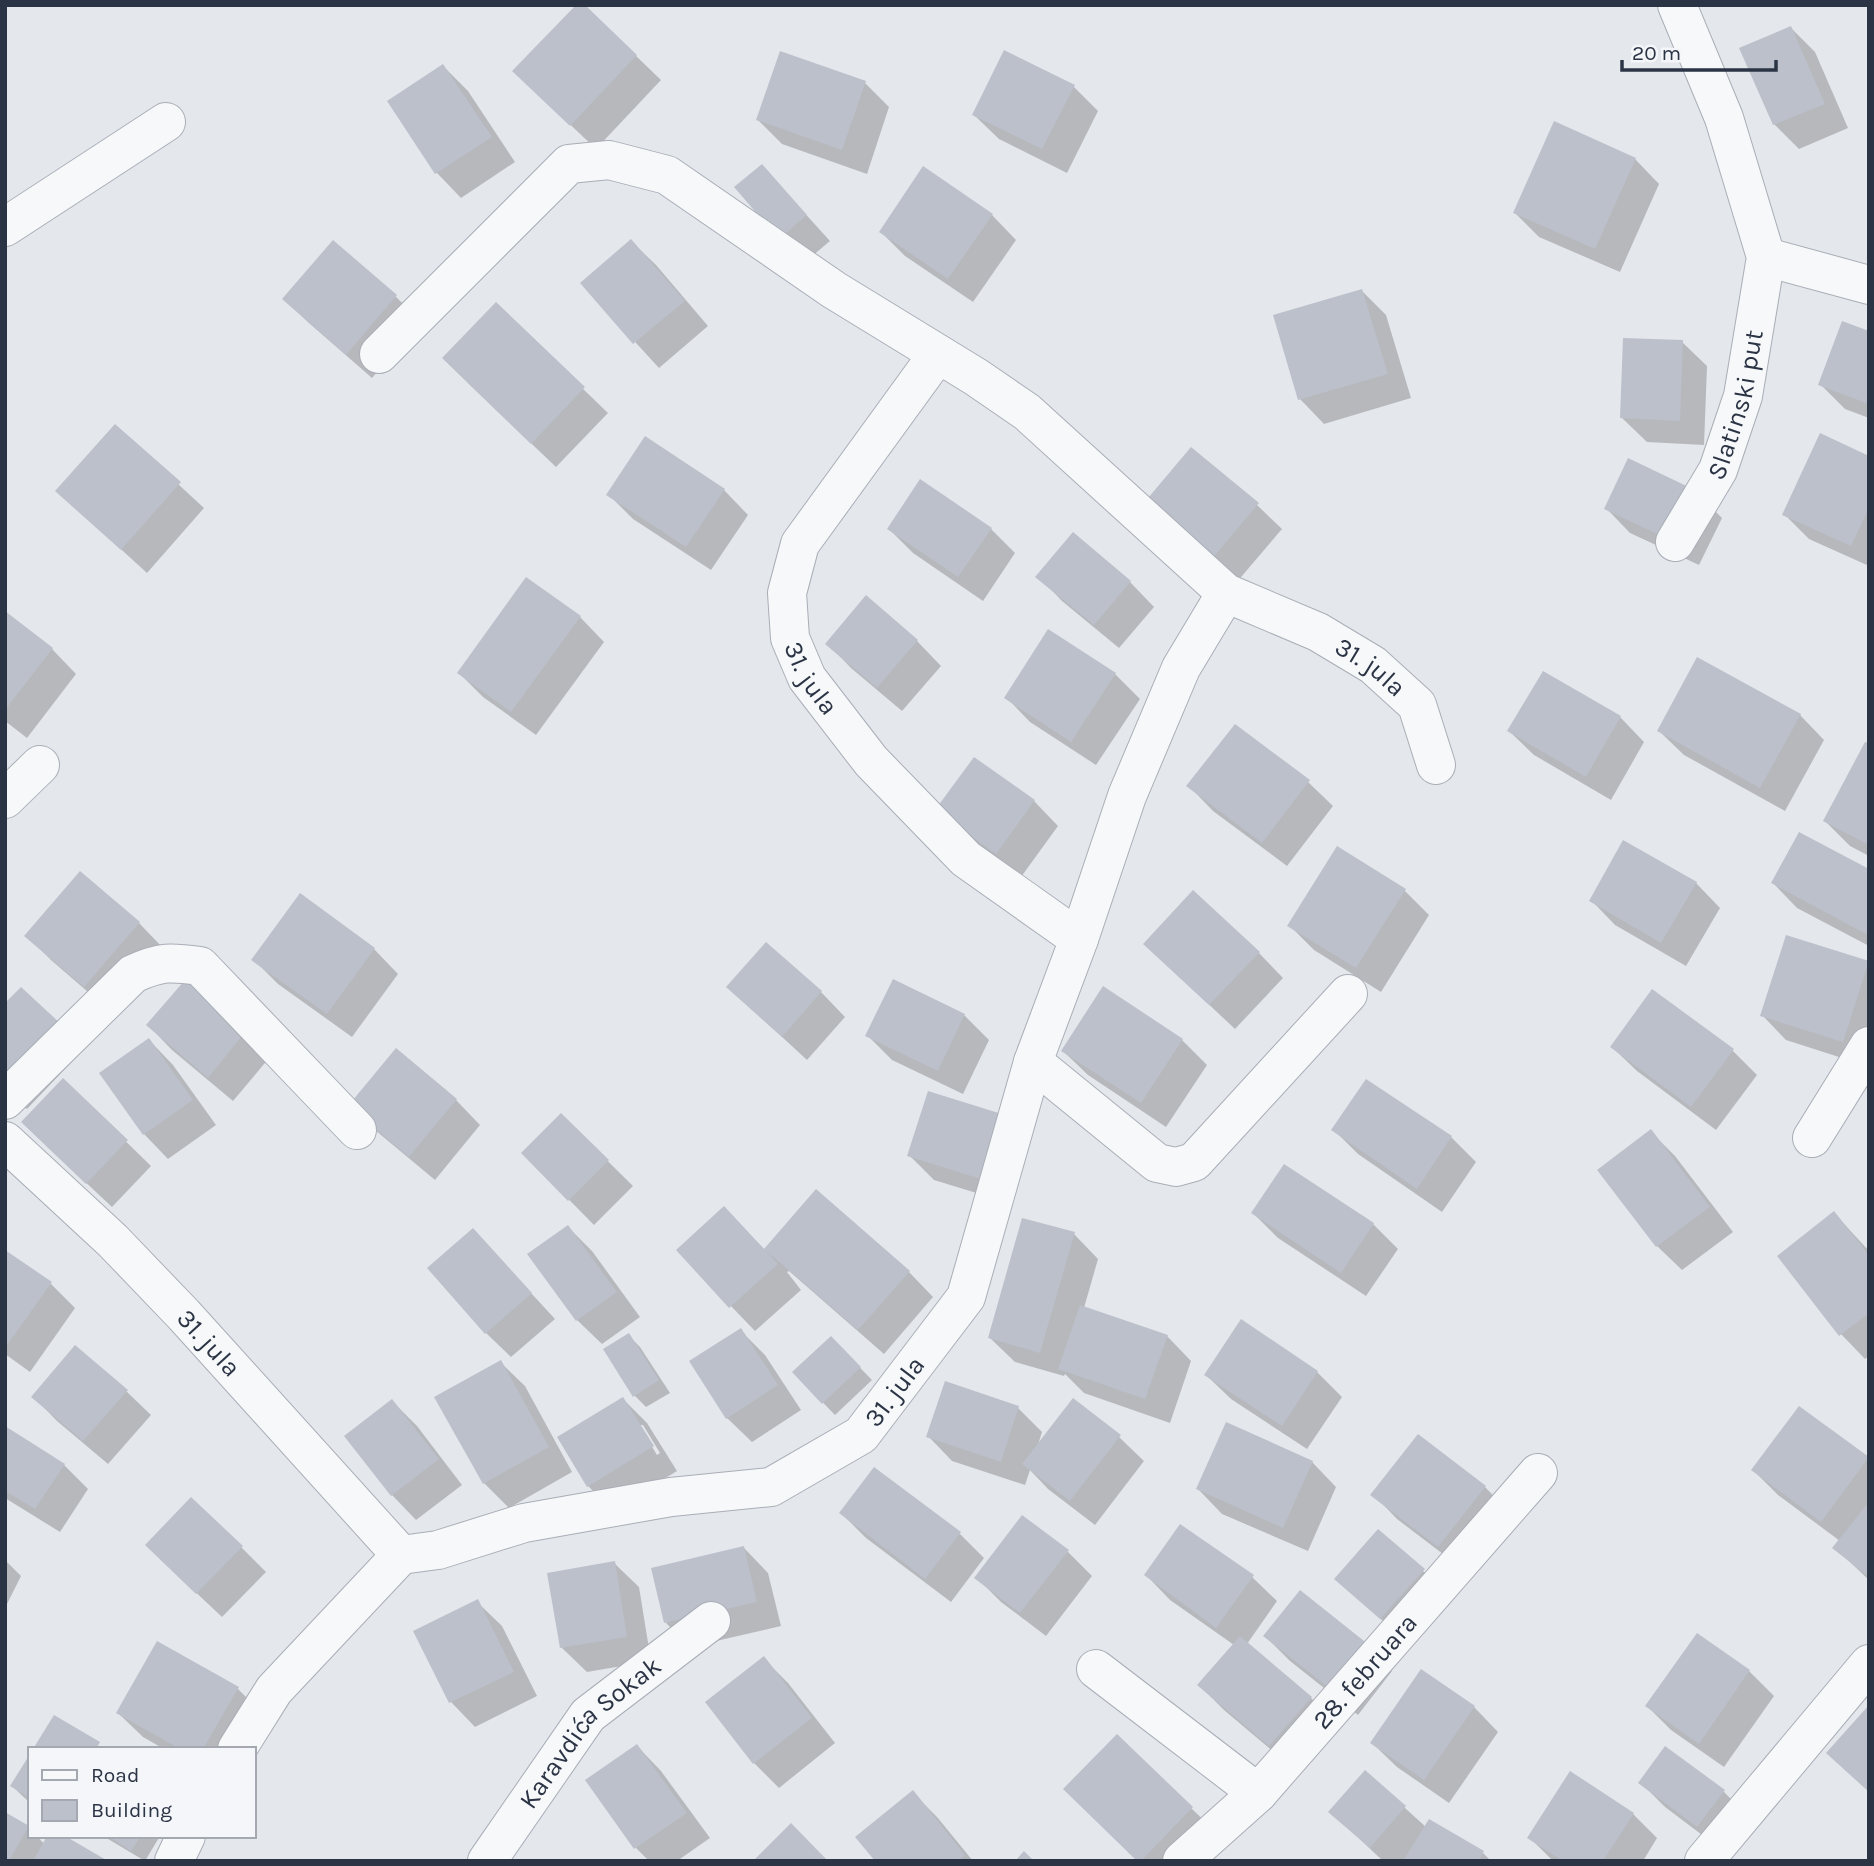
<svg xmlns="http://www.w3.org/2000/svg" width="1874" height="1866" font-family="Karla,sans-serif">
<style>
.shadow{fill:#0003;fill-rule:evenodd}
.building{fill:#bbc0ca}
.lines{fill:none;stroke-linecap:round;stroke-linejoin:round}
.minor-casing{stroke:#a9aeb7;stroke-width:40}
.minor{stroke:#f7f8fa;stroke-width:38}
.labels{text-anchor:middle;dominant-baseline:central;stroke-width:5;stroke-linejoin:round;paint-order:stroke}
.street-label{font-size:26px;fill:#2b3445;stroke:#f4f6f9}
</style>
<rect width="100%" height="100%" fill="#e4e7ec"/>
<g class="shadow">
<path d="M583,5L661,80L596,149L539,95Z"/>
<path d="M1791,28L1815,52L1848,128L1799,149L1774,124Z"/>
<path d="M443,66L468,91L515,162L461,198L437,173L389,102Z"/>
<path d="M865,83L889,107L867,174L782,144L758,120Z"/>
<path d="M1073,86L1098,111L1067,173L999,139L974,115Z"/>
<path d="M1635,159L1659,184L1620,272L1539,237L1515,213Z"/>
<path d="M762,166L830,241L805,262L780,238Z"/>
<path d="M992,215L1016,240L973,302L905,256L881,232Z"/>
<path d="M631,241L656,265L708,326L659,368L582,284Z"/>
<path d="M333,242L396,297L421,321L372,378L309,323L284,299Z"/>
<path d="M1362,291L1386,315L1411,398L1324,424L1300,399Z"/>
<path d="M496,305L608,413L556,467L468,383Z"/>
<path d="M1869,333V418L1845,409L1820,384Z"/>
<path d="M1682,342L1707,366L1704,445L1647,442L1622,418Z"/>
<path d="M115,426L204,508L147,573L57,491Z"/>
<path d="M1869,458V566L1809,539L1784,514Z"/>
<path d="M724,490L748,515L711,570L633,519L609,495Z"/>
<path d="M1698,494L1722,518L1699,565L1630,533L1606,508Z"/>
<path d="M1257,505L1282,529L1236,583L1170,529Z"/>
<path d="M889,529H991L1015,553L983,601L913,553Z"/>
<path d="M1038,576L1130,582L1154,607L1119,648L1062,601Z"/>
<path d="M5,614L52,649L76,674L27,738L5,721Z"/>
<path d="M580,617L604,642L536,735L483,697L459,673Z"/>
<path d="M917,641L941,666L902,711L851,668L827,643Z"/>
<path d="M1115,674L1140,699L1096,765L1030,722L1006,697Z"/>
<path d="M1800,715L1824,740L1785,811L1684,755L1659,731Z"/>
<path d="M1620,717L1644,742L1611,800L1534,755L1509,731Z"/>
<path d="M1869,745V856L1850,846L1825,821Z"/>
<path d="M1308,782L1333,806L1287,866L1213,811L1189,786Z"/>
<path d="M1034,801L1058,826L1021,877L962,835Z"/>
<path d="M1869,871V946L1797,908L1773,883Z"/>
<path d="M81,874L139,923L163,948L110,1011L51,960L27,936Z"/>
<path d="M1696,883L1720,908L1686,966L1615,925L1591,900Z"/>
<path d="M1405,891L1429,915L1381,992L1314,950L1289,925Z"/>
<path d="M374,949L398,974L352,1037L278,984L254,960Z"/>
<path d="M1259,953L1283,978L1235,1029L1170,968Z"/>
<path d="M1868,962L1867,1066L1786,1040L1762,1015Z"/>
<path d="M185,982L270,1057L233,1101L172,1050L148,1025Z"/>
<path d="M728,987L821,992L845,1017L807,1060Z"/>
<path d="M1104,988L1182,1040L1207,1065L1166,1127L1088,1075L1063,1051Z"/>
<path d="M1652,992L1733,1051L1757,1075L1716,1130L1637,1071L1612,1047Z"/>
<path d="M964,1015L989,1040L963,1094L892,1060L867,1035Z"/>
<path d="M149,1040L173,1065L216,1125L168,1159L144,1134Z"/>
<path d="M84,1049L27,1109L5,1089Z"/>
<path d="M396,1051L456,1100L480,1125L435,1180L375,1130Z"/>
<path d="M63,1080L151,1166L112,1207L48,1147Z"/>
<path d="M1367,1081L1451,1137L1476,1162L1442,1212L1358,1154L1334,1130Z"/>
<path d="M929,1094L1009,1203L934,1180L909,1155Z"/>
<path d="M561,1115L633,1186L594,1225L523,1153Z"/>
<path d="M1651,1132L1675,1156L1733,1232L1682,1270L1657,1246Z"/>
<path d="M816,1192L909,1272L933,1297L884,1354L789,1271L787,1272L801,1290L755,1331L678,1251L724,1208L765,1250Z"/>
<path d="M1253,1213L1373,1224L1398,1249L1366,1296L1278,1238Z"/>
<path d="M1834,1213L1869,1251V1356L1865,1359L1841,1334Z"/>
<path d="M568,1227L592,1251L640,1317L602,1344L577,1320Z"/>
<path d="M473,1230L555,1319L511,1357L486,1333Z"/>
<path d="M1074,1234L1098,1259L1084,1308L1167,1336L1191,1361L1170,1423L1084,1393L1065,1374L1064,1376L1015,1362L990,1338Z"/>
<path d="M5,1252L51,1284L75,1308L30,1372L5,1354Z"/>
<path d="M740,1330L765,1355L801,1410L752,1442L727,1418Z"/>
<path d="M628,1335L640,1347L670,1393L646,1407L634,1395Z"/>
<path d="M831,1338L872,1380L835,1415L794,1373Z"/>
<path d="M500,1362L525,1386L572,1472L509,1508L484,1483Z"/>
<path d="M1317,1372L1342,1397L1307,1449L1231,1399L1206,1375Z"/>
<path d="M126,1391L151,1415L108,1464L57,1421L33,1396Z"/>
<path d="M623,1399L647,1423L677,1471L613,1510L588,1486ZM639,1425H643L660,1453L657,1455Z"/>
<path d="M392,1401L417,1426L462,1485L416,1520L392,1495Z"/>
<path d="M1018,1408L1042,1432L1038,1445L1119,1437L1144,1461L1095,1525L1048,1489L1030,1470L1025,1485L952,1461L928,1436Z"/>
<path d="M1799,1408L1869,1460V1580L1835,1548L1840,1541L1778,1495L1753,1470Z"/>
<path d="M5,1428L64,1465L88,1489L60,1532L5,1498Z"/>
<path d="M1312,1462L1336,1487L1308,1551L1222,1514L1198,1489Z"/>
<path d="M1485,1487L1509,1512L1464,1570L1397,1519L1373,1494Z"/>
<path d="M841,1513L960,1534L984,1558L951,1602L866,1538Z"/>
<path d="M1023,1518L1068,1552L1092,1576L1046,1636L1001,1602L977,1578Z"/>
<path d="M241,1547L266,1572L222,1617L172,1570Z"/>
<path d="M744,1548L768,1573L781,1626L690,1647L666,1623Z"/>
<path d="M5,1560L21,1576L5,1608Z"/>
<path d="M614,1563L639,1587L651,1661L587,1672L562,1648Z"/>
<path d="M1423,1571L1448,1595L1406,1642L1337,1579Z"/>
<path d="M1146,1575L1252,1577L1277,1601L1247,1644L1311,1698L1335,1722L1295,1770L1224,1710L1199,1685L1234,1645L1170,1600Z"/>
<path d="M477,1602L502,1626L537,1696L475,1727L451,1702L415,1632Z"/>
<path d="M1697,1635L1749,1671L1774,1696L1724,1767L1671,1730L1647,1706Z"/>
<path d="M1265,1636L1368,1646L1392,1671L1358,1715L1290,1661Z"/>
<path d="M763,1658L788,1683L835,1743L779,1788L754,1763L707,1702Z"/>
<path d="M238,1689L262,1713L242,1749H164L143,1737L118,1713Z"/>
<path d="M1474,1707L1498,1732L1449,1803L1397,1767L1372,1743Z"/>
<path d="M637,1746L661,1771L710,1838L677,1861H649L636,1848Z"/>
<path d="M30,1757V1803L12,1786Z"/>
<path d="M1365,1772L1426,1827L1483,1853L1491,1861H1383L1331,1812Z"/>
<path d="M1640,1782L1724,1792L1748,1816L1722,1850L1665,1807Z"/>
<path d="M913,1793L937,1817L973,1861H877Z"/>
<path d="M1191,1808L1216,1832L1189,1861H1139Z"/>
<path d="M5,1814L28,1828L30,1836H37L44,1844L104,1861H5Z"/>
<path d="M1633,1814L1657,1838L1643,1861H1553L1529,1837Z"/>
<path d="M103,1836H160L145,1861Z"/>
</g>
<g class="building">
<path d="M576,5H585L637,55L570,126L512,71Z"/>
<path d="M1791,26L1825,104L1773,125L1739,48Z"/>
<path d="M1004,50L1075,85L1042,149L972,115Z"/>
<path d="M780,51L866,81L842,150L756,120Z"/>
<path d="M443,64L492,137L435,174L387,101Z"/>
<path d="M1554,121L1636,158L1595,249L1513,213Z"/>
<path d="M762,164L807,215L779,239L734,187Z"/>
<path d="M923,166L993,214L948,279L879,232Z"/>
<path d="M631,239L685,301L633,344L580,283Z"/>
<path d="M333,240L397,295L346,355L282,299Z"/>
<path d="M1362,289L1388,374L1298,400L1273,315Z"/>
<path d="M496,302L585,387L531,444L442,358Z"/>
<path d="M1842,321L1869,331V404L1818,385Z"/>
<path d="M1623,338L1683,340L1680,421L1620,418Z"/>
<path d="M115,424L181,482L121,550L55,491Z"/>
<path d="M1820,433L1869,456V508L1851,546L1782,515Z"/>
<path d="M645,436L725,489L686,547L606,495Z"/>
<path d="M1191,447L1259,503L1211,560L1143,504Z"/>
<path d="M1628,458L1699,492L1674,542L1604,509Z"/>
<path d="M920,479L992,528L958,577L887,529Z"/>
<path d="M1073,532L1131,581L1094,625L1035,577Z"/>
<path d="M526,577L581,616L511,712L457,673Z"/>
<path d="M866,595L918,640L877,688L825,644Z"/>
<path d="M5,611L53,648L5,710Z"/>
<path d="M1048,629L1116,673L1071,742L1004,698Z"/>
<path d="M1697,657L1801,714L1760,788L1657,731Z"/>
<path d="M1543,671L1621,716L1586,777L1507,731Z"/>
<path d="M1235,724L1310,780L1262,843L1186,786Z"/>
<path d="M1865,742L1869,743V845L1823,821Z"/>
<path d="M974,757L1035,800L996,854L935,810Z"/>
<path d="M1799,832L1869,869V929L1866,934L1771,883Z"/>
<path d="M1623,840L1697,882L1661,943L1589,901Z"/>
<path d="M1337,846L1406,889L1356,968L1287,926Z"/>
<path d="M80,871L140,922L84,987L24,936Z"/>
<path d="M1193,890L1260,952L1209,1005L1143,944Z"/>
<path d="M300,893L375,948L327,1014L251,960Z"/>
<path d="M1786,935L1869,961L1843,1042L1760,1016Z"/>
<path d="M766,942L822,991L782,1037L726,987Z"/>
<path d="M893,979L965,1014L938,1071L865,1036Z"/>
<path d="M185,980L246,1031L208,1078L146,1025Z"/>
<path d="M1103,986L1183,1039L1141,1103L1061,1051Z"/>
<path d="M21,987L61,1024L5,1082V1003Z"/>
<path d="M1652,989L1734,1049L1691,1107L1610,1047Z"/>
<path d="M149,1038L193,1100L143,1135L99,1073Z"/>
<path d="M396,1048L457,1099L409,1157L348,1106Z"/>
<path d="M63,1078L128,1140L86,1184L21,1122Z"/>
<path d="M1366,1079L1452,1136L1417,1189L1331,1130Z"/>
<path d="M928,1091L1005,1115L984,1180L907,1156Z"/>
<path d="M561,1113L609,1160L568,1201L521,1153Z"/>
<path d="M1651,1129L1710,1207L1656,1247L1597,1170Z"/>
<path d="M1284,1164L1374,1223L1341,1273L1251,1213Z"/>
<path d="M816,1189L910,1271L858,1330L764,1249Z"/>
<path d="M724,1206L778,1264L729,1308L676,1250Z"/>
<path d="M1834,1211L1869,1255V1313L1839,1336L1777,1256Z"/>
<path d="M1022,1218L1075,1232L1040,1353L988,1338Z"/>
<path d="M568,1225L617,1292L576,1321L527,1254Z"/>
<path d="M473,1228L532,1293L485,1334L427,1268Z"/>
<path d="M5,1250L52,1282L5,1348Z"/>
<path d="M1080,1305L1168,1335L1145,1399L1058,1369Z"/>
<path d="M1241,1319L1318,1371L1282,1426L1204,1375Z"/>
<path d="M741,1328L778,1385L726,1419L689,1361Z"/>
<path d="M629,1333L659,1380L633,1397L603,1349Z"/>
<path d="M831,1336L861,1367L822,1404L792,1372Z"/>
<path d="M75,1345L128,1390L83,1441L31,1397Z"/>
<path d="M501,1360L549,1447L483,1484L434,1397Z"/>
<path d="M945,1381L1019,1406L1001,1462L926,1437Z"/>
<path d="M623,1397L654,1446L587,1487L557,1437Z"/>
<path d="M1073,1398L1121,1435L1070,1501L1022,1464Z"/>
<path d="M392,1399L439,1459L391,1496L344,1436Z"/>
<path d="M1799,1406L1869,1457L1821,1522L1751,1470Z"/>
<path d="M1226,1422L1313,1461L1283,1528L1196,1489Z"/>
<path d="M5,1426L65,1464L35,1509L5,1491Z"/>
<path d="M1418,1434L1486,1486L1438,1547L1370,1495Z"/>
<path d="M874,1467L961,1532L925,1579L839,1513Z"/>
<path d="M191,1497L243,1546L196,1594L145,1545Z"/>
<path d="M1869,1502V1577L1832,1548Z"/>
<path d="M1022,1515L1069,1550L1020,1613L974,1578Z"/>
<path d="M1180,1524L1254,1575L1216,1628L1144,1575Z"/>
<path d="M1378,1529L1425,1569L1380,1619L1334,1579Z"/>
<path d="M744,1546L757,1602L664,1623L651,1568Z"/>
<path d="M615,1561L627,1637L560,1648L547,1573Z"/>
<path d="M1300,1590L1369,1645L1333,1691L1263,1636Z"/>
<path d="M478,1599L514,1672L449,1703L413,1631Z"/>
<path d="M1697,1633L1750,1670L1699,1744L1645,1706Z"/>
<path d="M1240,1636L1312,1697L1269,1746L1197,1685Z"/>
<path d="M157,1641L239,1687L203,1749H180L116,1713Z"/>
<path d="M764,1656L812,1718L753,1764L705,1702Z"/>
<path d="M1421,1669L1475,1706L1424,1780L1370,1743Z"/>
<path d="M1869,1705V1792L1826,1753Z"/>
<path d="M54,1715L100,1742L96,1749H33Z"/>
<path d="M1117,1734L1193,1807L1141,1861H1137L1063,1789Z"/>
<path d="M637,1744L687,1813L634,1849L585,1780Z"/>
<path d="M1665,1746L1725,1790L1697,1827L1638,1783Z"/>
<path d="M30,1754V1798L10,1786Z"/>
<path d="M1365,1770L1406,1806L1370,1848L1328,1812Z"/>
<path d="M1570,1771L1634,1813L1603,1861H1563L1527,1838Z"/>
<path d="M913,1790L965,1855L958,1861H875L855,1837Z"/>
<path d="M5,1812L29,1826L9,1861H5Z"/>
<path d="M1429,1819L1484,1851L1479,1861H1403Z"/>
<path d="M791,1823L828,1861H753Z"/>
<path d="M47,1836H65L108,1861H33Z"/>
<path d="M108,1836H141L131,1851Z"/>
<path d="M1024,1851L1034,1861H1015Z"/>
</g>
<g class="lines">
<g class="minor-casing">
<g id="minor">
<path d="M5,227L166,122"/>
<path d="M1766,257L1869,285"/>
<path id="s1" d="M379,354L569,164L609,160L667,175L834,290L976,377L1027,412L1226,593L1318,632L1373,665L1417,705L1436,765"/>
<path id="s2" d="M938,354L800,544L787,593L790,638L807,678L871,761L966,859L1079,939"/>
<path id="s3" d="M1675,542L1718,470L1743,396L1766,257L1724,118L1677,5"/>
<path d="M5,799L40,765"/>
<path d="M1033,1062L1157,1163L1176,1167L1194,1162L1348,994"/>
<path d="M5,1100L133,974C161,961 171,962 200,966L357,1130"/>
<path d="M1812,1138L1869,1046"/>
<path id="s4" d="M5,1141L113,1241L184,1315L401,1555"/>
<path d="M1096,1669L1258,1793"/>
<path id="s5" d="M237,1749L274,1690L401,1555L438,1550L524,1523L671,1497L771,1487L861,1435L966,1297L1033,1062L1079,939L1127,796L1181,668L1226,593"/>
<path d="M174,1861L186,1836"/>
<path id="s6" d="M487,1861L588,1715L711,1621"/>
<path id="s7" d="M1182,1861L1258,1793L1538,1473"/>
<path d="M1704,1861L1869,1664"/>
</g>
</g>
<use href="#minor" class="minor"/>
</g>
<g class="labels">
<g class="street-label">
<text stroke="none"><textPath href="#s3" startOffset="152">Slatinski put</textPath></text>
<text stroke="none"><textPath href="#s1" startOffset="1232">31. jula</textPath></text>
<text stroke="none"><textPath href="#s2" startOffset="376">31. jula</textPath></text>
<text stroke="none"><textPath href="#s4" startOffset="287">31. jula</textPath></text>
<text stroke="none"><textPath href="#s5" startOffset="791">31. jula</textPath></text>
<text stroke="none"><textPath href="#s7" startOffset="264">28. februara</textPath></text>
<text stroke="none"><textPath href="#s6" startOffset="166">Karavdića Sokak</textPath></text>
</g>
</g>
<rect width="1874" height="1866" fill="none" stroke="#2b3445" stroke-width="14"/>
<rect x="28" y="1747" width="228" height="91" fill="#f4f6f9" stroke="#a4a8b1" stroke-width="2"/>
<rect x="42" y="1770" width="35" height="10" fill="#f7f8fa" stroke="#a4a8b1" stroke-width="2"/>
<text x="91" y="1782" font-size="21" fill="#2b3445">Road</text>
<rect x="42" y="1800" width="35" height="21" fill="#bbc0ca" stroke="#a4a8b1" stroke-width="2"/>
<text x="91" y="1817" font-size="21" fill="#2b3445">Building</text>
<path d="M1622 60v10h154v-10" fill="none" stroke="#2b3445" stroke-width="3.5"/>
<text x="1632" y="60" font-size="21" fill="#2b3445" stroke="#f4f6f9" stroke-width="5" paint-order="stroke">20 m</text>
</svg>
